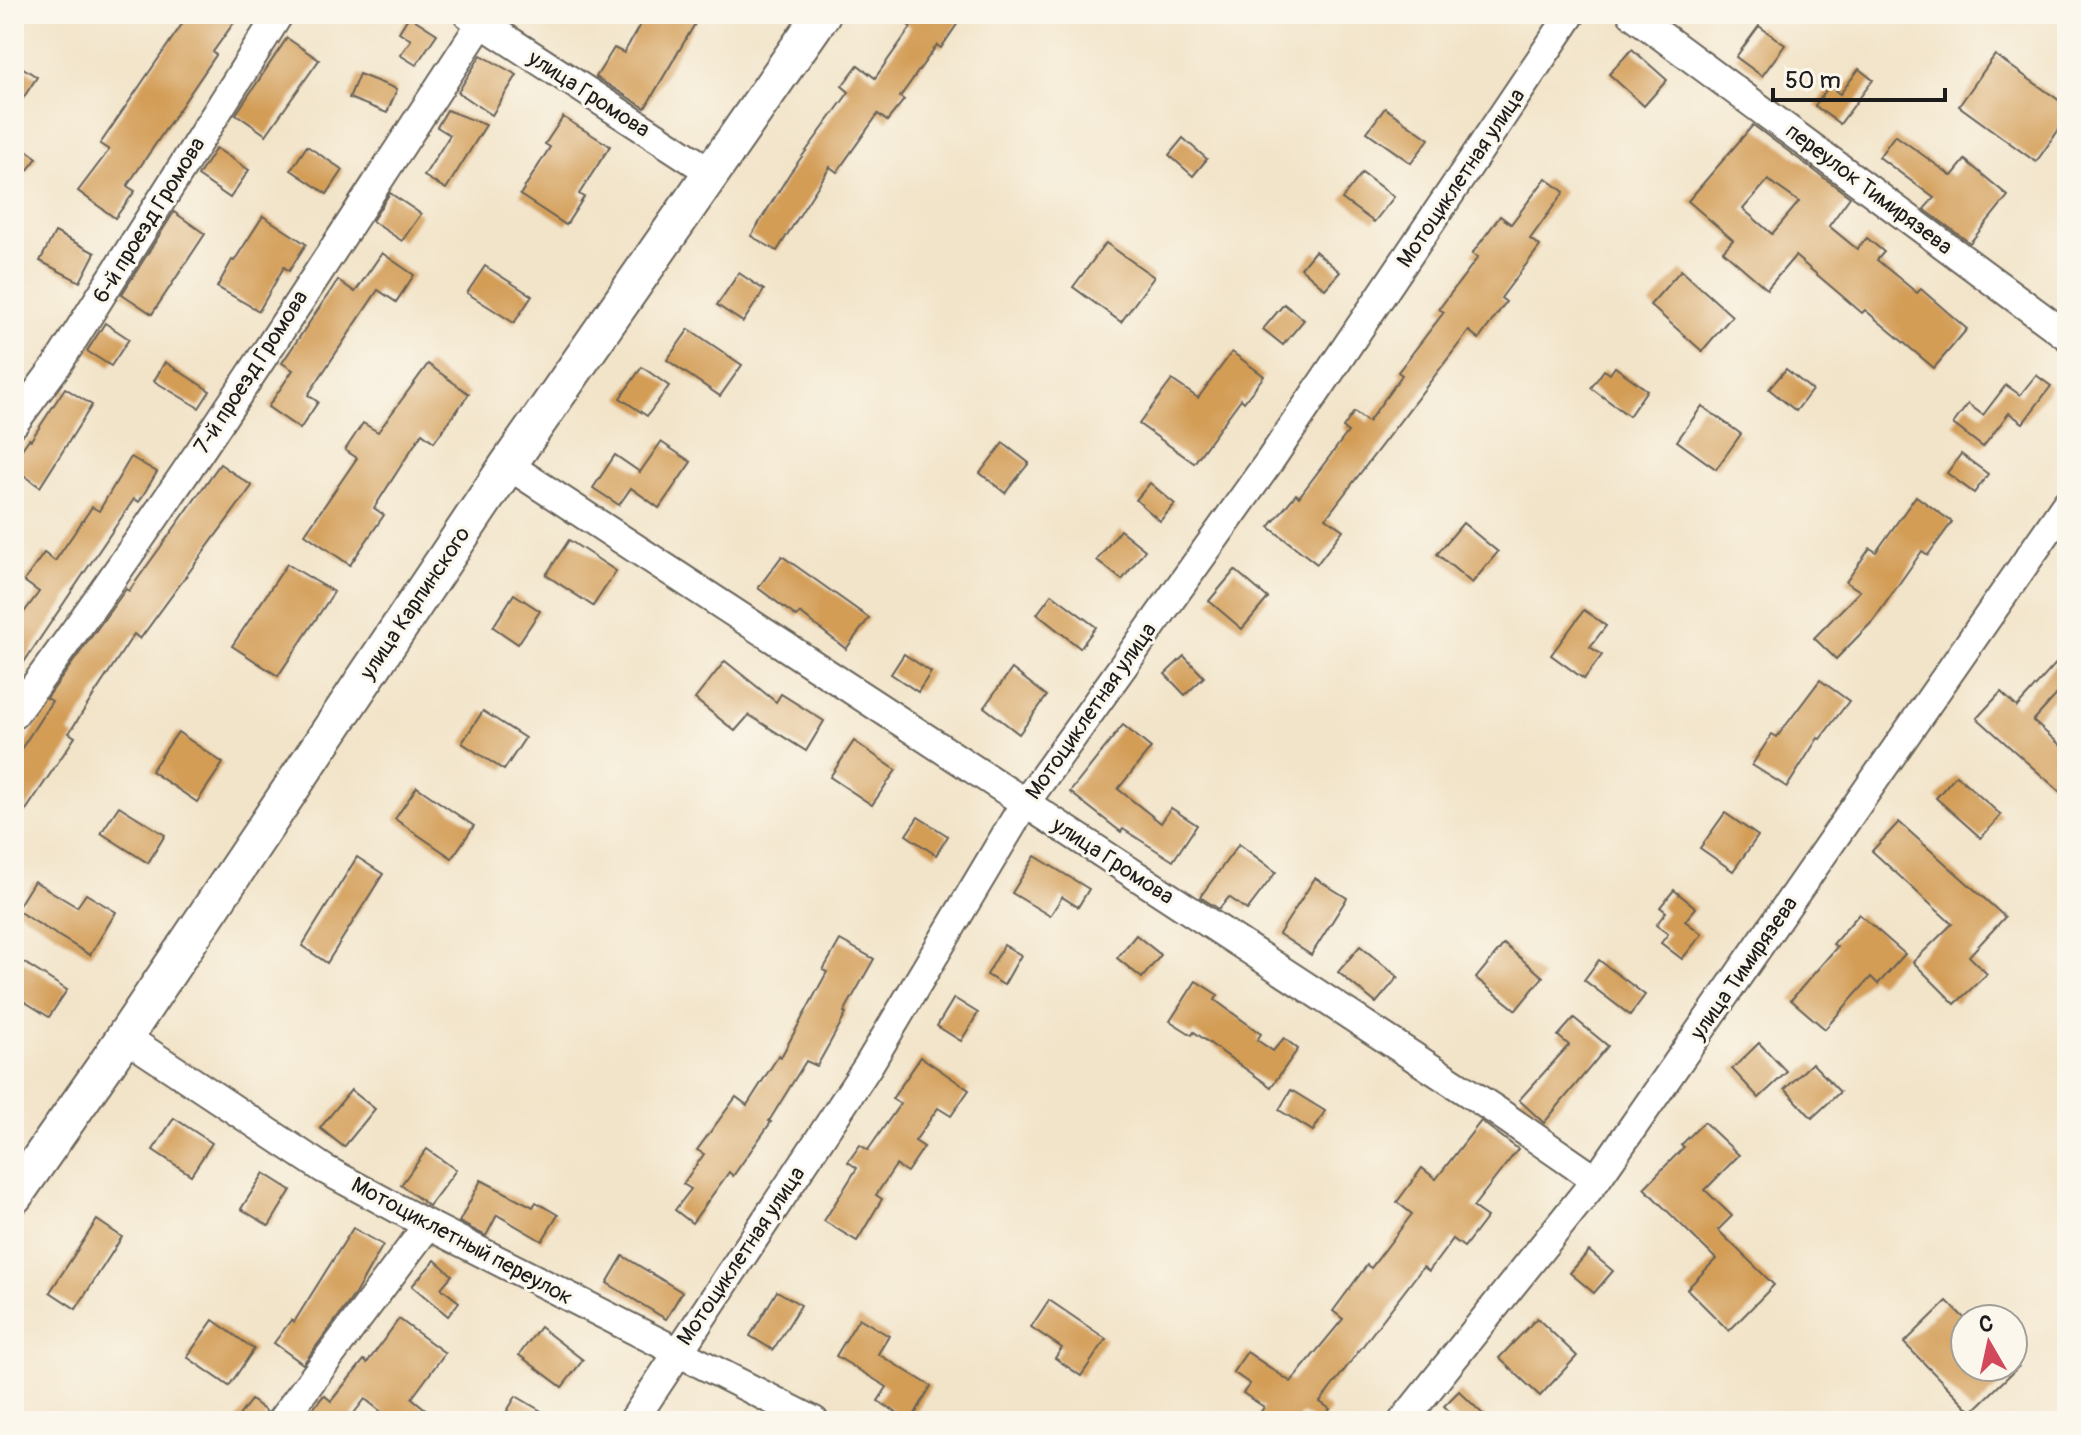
<svg xmlns="http://www.w3.org/2000/svg" width="2081" height="1435" font-family="Pangolin,sans-serif">
<style>
.building{fill:#d39d57;fill-rule:evenodd}
.lines{fill:none;stroke-linecap:round;stroke-linejoin:round}
.minor-casing{stroke:#676259;stroke-width:32}
.major-casing{stroke:#676259;stroke-width:40}
.minor{stroke:#fff;stroke-width:28}
.major{stroke:#fff;stroke-width:36}
.labels{text-anchor:middle;dominant-baseline:central;stroke-width:6;stroke-linejoin:round;paint-order:stroke}
.street-label{font-size:22px;fill:#1c1c1c;stroke:#fbf7ec}
</style>
<rect width="100%" height="100%" fill="#fbf7ec"/>
<filter id="ink" filterUnits="userSpaceOnUse"><feTurbulence type="fractalNoise" baseFrequency=".0125" numOctaves="2"/><feDisplacementMap in="SourceGraphic" scale="16" xChannelSelector="R" yChannelSelector="G"/><feConvolveMatrix kernelMatrix="1 2 1 2 8 2 1 2 1" color-interpolation-filters="sRGB"/></filter>
<filter id="wash" filterUnits="userSpaceOnUse"><feTurbulence type="fractalNoise" baseFrequency=".006" numOctaves="4" result="noise"/><feDisplacementMap in="SourceGraphic" scale="32" xChannelSelector="R" yChannelSelector="G"/><feGaussianBlur stdDeviation="1.8" result="paint"/><feColorMatrix in="noise" values="0 0 0 0 0 0 0 0 0 0 0 0 0 0 0 0 0 1.4 0 .05"/><feComposite in="paint" operator="in"/></filter>
<g filter="url(#wash)">
<rect width="100%" height="100%" fill="#f2e4c9"/>
<g id="blocks">
<g class="building">
<path d="M189,14H240L213,52L216,55L127,186L135,191L115,218L78,191L109,150L100,144Z"/>
<path d="M646,14H682L696,22L645,108L596,77L614,48L624,53Z"/>
<path d="M891,14H964L941,48L937,45L900,97L904,100L887,121L878,114L837,172L830,167L777,251L751,236L790,173L849,92L842,86L858,65L875,78L911,27Z"/>
<path d="M409,16L437,34L416,65L400,55L411,40L399,32Z"/>
<path d="M1759,26L1785,45L1762,76L1736,57Z"/>
<path d="M287,38L319,60L266,135L236,114Z"/>
<path d="M1632,49L1667,80L1644,106L1609,74Z"/>
<path d="M481,55L517,75L492,115L458,92Z"/>
<path d="M1995,55L2067,106V118L2036,162L1959,106Z"/>
<path d="M14,62L37,77L14,112Z"/>
<path d="M1859,69L1873,80L1840,124L1815,106L1829,86L1840,94Z"/>
<path d="M359,74L397,89L387,113L349,98Z"/>
<path d="M1385,108L1429,139L1411,163L1367,132Z"/>
<path d="M447,110L486,125L446,189L424,176L450,135L437,127Z"/>
<path d="M563,117L610,146L579,194L584,197L566,225L520,195L550,147L545,144Z"/>
<path d="M1753,125L1850,197L1829,226L1857,249L1867,238L1884,252L1877,260L1917,293L1921,289L1967,329L1934,368L1865,310L1862,313L1795,256L1767,289L1723,251L1733,240L1688,201ZM1768,180L1799,202L1772,234L1743,209Z"/>
<path d="M1895,135L1952,176L1965,160L2008,196L1970,243L1924,209L1934,198L1879,157Z"/>
<path d="M1183,138L1207,159L1193,176L1169,155Z"/>
<path d="M14,141L37,158L14,188Z"/>
<path d="M307,146L343,170L327,194L291,170Z"/>
<path d="M216,148L249,170L230,198L198,176Z"/>
<path d="M1362,173L1394,197L1374,222L1342,199Z"/>
<path d="M1546,178L1564,192L1530,239L1540,246L1501,298L1506,302L1479,339L1469,331L1326,518L1343,530L1317,564L1269,527L1296,494L1299,497L1348,432L1343,428L1354,412L1368,422L1402,375L1398,372L1444,312L1439,309L1478,257L1472,254L1500,216L1511,224Z"/>
<path d="M390,193L421,214L402,241L372,221Z"/>
<path d="M174,212L205,234L152,314L122,294Z"/>
<path d="M263,216L306,244L289,271L284,267L259,311L217,287L232,260L234,261Z"/>
<path d="M55,232L95,253L80,282L40,261Z"/>
<path d="M1106,243L1154,277L1121,322L1073,287Z"/>
<path d="M1315,251L1340,272L1325,289L1301,268Z"/>
<path d="M382,253L414,275L396,302L378,290L308,395L318,402L300,429L268,407L293,370L282,363L338,280L355,292Z"/>
<path d="M485,266L532,296L514,323L467,293Z"/>
<path d="M1681,270L1732,316L1702,351L1650,305Z"/>
<path d="M739,273L764,290L743,322L717,305Z"/>
<path d="M1284,304L1304,320L1283,345L1263,329Z"/>
<path d="M105,323L129,339L111,366L87,351Z"/>
<path d="M689,329L742,365L720,396L667,360Z"/>
<path d="M1232,352L1264,376L1244,402L1241,399L1194,463L1139,424L1172,380L1198,398Z"/>
<path d="M165,362L210,391L199,408L154,381Z"/>
<path d="M428,364L469,394L434,442L422,433L374,508L384,515L350,565L305,534L357,458L345,450L363,423L378,432Z"/>
<path d="M642,367L669,386L647,416L620,398Z"/>
<path d="M1615,367L1647,390L1629,416L1591,388L1604,370L1610,374Z"/>
<path d="M1786,369L1812,390L1796,411L1769,389Z"/>
<path d="M2036,375L2051,386L2023,423L2009,413L1983,447L1953,424L1968,404L1983,415L2006,385L2020,395Z"/>
<path d="M65,388L92,405L40,487L14,468V460L29,439L31,440Z"/>
<path d="M1702,406L1741,434L1716,469L1677,441Z"/>
<path d="M661,442L691,462L659,508L631,488L619,505L593,488L615,455L640,472Z"/>
<path d="M1003,443L1029,463L1005,493L980,473Z"/>
<path d="M1961,454L1988,474L1974,493L1947,473Z"/>
<path d="M131,457L157,472L139,502L134,499L14,677V626L39,592L24,581L44,553L55,561L92,507L99,511Z"/>
<path d="M220,464L252,486L140,639L134,634L69,733L75,737L14,828V760L52,701L47,698L126,589L129,591Z"/>
<path d="M1150,483L1175,504L1160,521L1136,500Z"/>
<path d="M1916,496L1952,522L1928,555L1922,551L1873,621L1836,659L1814,638L1860,591L1846,582L1870,548L1876,552Z"/>
<path d="M1463,523L1498,552L1472,583L1437,554Z"/>
<path d="M1120,530L1145,550L1122,580L1097,560Z"/>
<path d="M569,540L616,571L593,606L546,575Z"/>
<path d="M782,556L869,618L846,649L800,613L797,617L758,588Z"/>
<path d="M287,564L334,592L278,676L232,646Z"/>
<path d="M1235,570L1268,598L1242,629L1209,601Z"/>
<path d="M514,594L540,611L518,644L493,627Z"/>
<path d="M1052,594L1096,627L1080,648L1037,614Z"/>
<path d="M1584,610L1606,626L1590,647L1602,655L1584,679L1551,655Z"/>
<path d="M2067,651V683L2033,721L2067,751V798L1977,718L2001,692L2017,707Z"/>
<path d="M904,654L931,672L918,692L891,674Z"/>
<path d="M1184,656L1204,677L1185,695L1165,674Z"/>
<path d="M725,661L776,702L781,694L824,721L806,751L749,715L735,731L695,699Z"/>
<path d="M1012,669L1047,696L1019,734L984,707Z"/>
<path d="M1820,680L1849,701L1820,739L1818,738L1787,787L1752,765L1772,734L1777,737Z"/>
<path d="M483,711L525,738L504,770L462,743Z"/>
<path d="M1123,725L1151,748L1118,789L1161,823L1171,808L1197,825L1173,861L1123,829L1121,832L1070,792Z"/>
<path d="M178,732L223,763L197,802L151,771Z"/>
<path d="M854,741L896,770L872,805L830,777Z"/>
<path d="M1956,775L2001,815L1981,838L1936,798Z"/>
<path d="M417,787L474,826L452,858L395,819Z"/>
<path d="M119,806L165,835L148,863L101,833Z"/>
<path d="M1725,813L1758,836L1733,871L1700,848Z"/>
<path d="M918,817L948,836L936,855L906,835Z"/>
<path d="M1899,822L2005,917L1969,956L1987,974L1955,1004L1913,962L1952,924L1872,851Z"/>
<path d="M1239,844L1276,872L1247,910L1229,897L1219,909L1200,897Z"/>
<path d="M1035,856L1089,889L1078,907L1062,897L1050,916L1012,893Z"/>
<path d="M357,857L383,874L327,963L302,946Z"/>
<path d="M1315,878L1347,898L1311,955L1279,934Z"/>
<path d="M34,881L77,907L86,894L116,912L90,955L16,910Z"/>
<path d="M1674,890L1696,908L1685,921L1702,934L1682,959L1661,943L1668,934L1656,925L1666,912L1660,907Z"/>
<path d="M1859,914L1905,954L1878,984L1871,977L1825,1029L1791,1000L1837,947L1833,944Z"/>
<path d="M1136,935L1161,955L1142,978L1117,958Z"/>
<path d="M840,940L874,959L844,1012L846,1014L817,1066L806,1061L769,1121L771,1122L733,1176L729,1172L692,1223L675,1210L691,1189L683,1184L704,1154L697,1150L736,1097L747,1105L779,1055L781,1057L827,972L823,970Z"/>
<path d="M1504,944L1543,977L1516,1010L1476,978Z"/>
<path d="M1004,945L1021,955L1004,985L987,975Z"/>
<path d="M1360,946L1398,977L1376,1003L1338,972Z"/>
<path d="M20,960L67,990L49,1017L14,995V970Z"/>
<path d="M1599,960L1645,995L1630,1015L1584,980Z"/>
<path d="M1196,981L1218,995L1215,1000L1261,1034L1257,1040L1273,1051L1284,1038L1298,1049L1271,1087L1194,1032L1192,1035L1170,1021Z"/>
<path d="M954,998L978,1013L961,1041L937,1026Z"/>
<path d="M1574,1018L1608,1046L1544,1123L1519,1100L1569,1045L1558,1036Z"/>
<path d="M1759,1043L1787,1072L1759,1098L1732,1069Z"/>
<path d="M921,1057L969,1090L951,1116L938,1108L915,1141L924,1147L907,1172L896,1165L876,1195L882,1199L857,1241L824,1221L857,1168L848,1162L860,1145L868,1150L900,1104L892,1099Z"/>
<path d="M1812,1063L1840,1092L1812,1118L1785,1089Z"/>
<path d="M351,1090L375,1109L344,1147L320,1128Z"/>
<path d="M1291,1090L1325,1111L1313,1131L1279,1110Z"/>
<path d="M174,1118L212,1143L191,1175L153,1150Z"/>
<path d="M1481,1121L1518,1149L1473,1207L1487,1217L1464,1247L1453,1239L1429,1271L1423,1267L1320,1402L1330,1409L1322,1421H1315L1302,1413L1297,1421H1255L1264,1407L1243,1393L1250,1384L1233,1372L1247,1352L1291,1382L1343,1319L1333,1311L1367,1265L1371,1268L1412,1214L1397,1202L1422,1168L1436,1179Z"/>
<path d="M1704,1122L1739,1155L1705,1190L1732,1216L1718,1230L1774,1285L1729,1331L1687,1289L1716,1259L1644,1188L1684,1147L1681,1145Z"/>
<path d="M427,1149L456,1170L429,1206L401,1185Z"/>
<path d="M264,1173L291,1190L269,1226L241,1209Z"/>
<path d="M481,1180L533,1207L536,1202L558,1215L542,1241L497,1215L486,1236L459,1222Z"/>
<path d="M97,1220L122,1237L76,1309L50,1292Z"/>
<path d="M353,1228L383,1245L355,1294L303,1364L274,1343L291,1320L294,1322Z"/>
<path d="M1589,1251L1613,1271L1594,1293L1570,1273Z"/>
<path d="M623,1256L682,1292L666,1319L607,1283Z"/>
<path d="M435,1260L452,1275L441,1288L459,1302L448,1316L412,1286Z"/>
<path d="M777,1291L801,1305L773,1350L750,1336Z"/>
<path d="M1049,1300L1106,1339L1081,1376L1055,1358L1062,1348L1031,1327Z"/>
<path d="M1947,1301L1965,1319V1367H2018L1972,1412L1904,1343Z"/>
<path d="M859,1318L889,1336L878,1354L931,1386L911,1421L878,1401L887,1387L836,1356Z"/>
<path d="M1537,1318L1577,1356L1540,1396L1499,1358Z"/>
<path d="M399,1319L445,1353L412,1398L440,1421H393L365,1399L351,1417L356,1421H303L324,1395L331,1401L364,1360L367,1363Z"/>
<path d="M213,1320L254,1349L229,1386L187,1357Z"/>
<path d="M540,1327L583,1360L562,1387L519,1355Z"/>
<path d="M1459,1391L1490,1421H1459L1444,1406Z"/>
<path d="M516,1396L558,1421H501Z"/>
<path d="M251,1400L267,1412L264,1421H235Z"/>
</g>
</g>
</g>
<g filter="url(#ink)">
<use href="#blocks" fill-opacity="0" stroke="#676259" stroke-width="2"/>
<g class="lines">
<g class="minor-casing">
<g id="minor">
<path d="M468,14L712,173"/>
<path d="M1632,14L2067,336"/>
<path d="M14,423L57,365L279,14"/>
<path d="M508,465L1495,1110L1596,1180"/>
<path d="M14,714C180,492 328,256 480,25"/>
<path d="M125,1037L324,1169L428,1225L814,1421"/>
<path d="M281,1421L428,1225"/>
<path d="M633,1421L868,1066L1025,803L1269,462L1571,14"/>
<path d="M1403,1421L1596,1180L2067,503"/>
</g>
</g>
<g class="major-casing">
<path id="major" d="M14,1196L107,1063L508,465L822,14"/>
</g>
<use href="#minor" class="minor"/>
<use href="#major" class="major"/>
</g>
</g>
<g class="labels">
<g class="street-label">
<text transform="translate(589 94) rotate(33)">улица Громова</text>
<text transform="translate(1461 178) rotate(-56)">Мотоциклетная улица</text>
<text transform="translate(1869 189) rotate(37)">переулок Тимирязева</text>
<text transform="translate(149 220) rotate(-58)">6-й проезд Громова</text>
<text transform="translate(251 372) rotate(-57)">7-й проезд Громова</text>
<text transform="translate(415 603) rotate(-56)">улица Карпинского</text>
<text transform="translate(1091 711) rotate(-55)">Мотоциклетная улица</text>
<text transform="translate(1113 861) rotate(33)">улица Громова</text>
<text transform="translate(1744 968) rotate(-55)">улица Тимирязева</text>
<text transform="translate(462 1241) rotate(28)">Мотоциклетный переулок</text>
<text transform="translate(741 1256) rotate(-56)">Мотоциклетная улица</text>
</g>
</g>
<rect width="2081" height="1435" fill="none" stroke="#fbf7ec" stroke-width="48"/>
<g transform="translate(1989 1343) rotate(351)"><circle r="38" fill="#fbf7ec" stroke="#a29f99" stroke-width="2"/>
<path d="M0-6L14 30L0 20L-14 30Z" fill="#d1495b"/>
<text y="-12" font-size="22" font-weight="bold" text-anchor="middle" fill="#1c1c1c">С</text>
</g>
<path d="M1773 88v12h172v-12" fill="none" stroke="#1c1c1c" stroke-width="4"/>
<text x="1785" y="88" font-size="24" fill="#1c1c1c" stroke="#fbf7ec" stroke-width="6" paint-order="stroke">50 m</text>
</svg>
